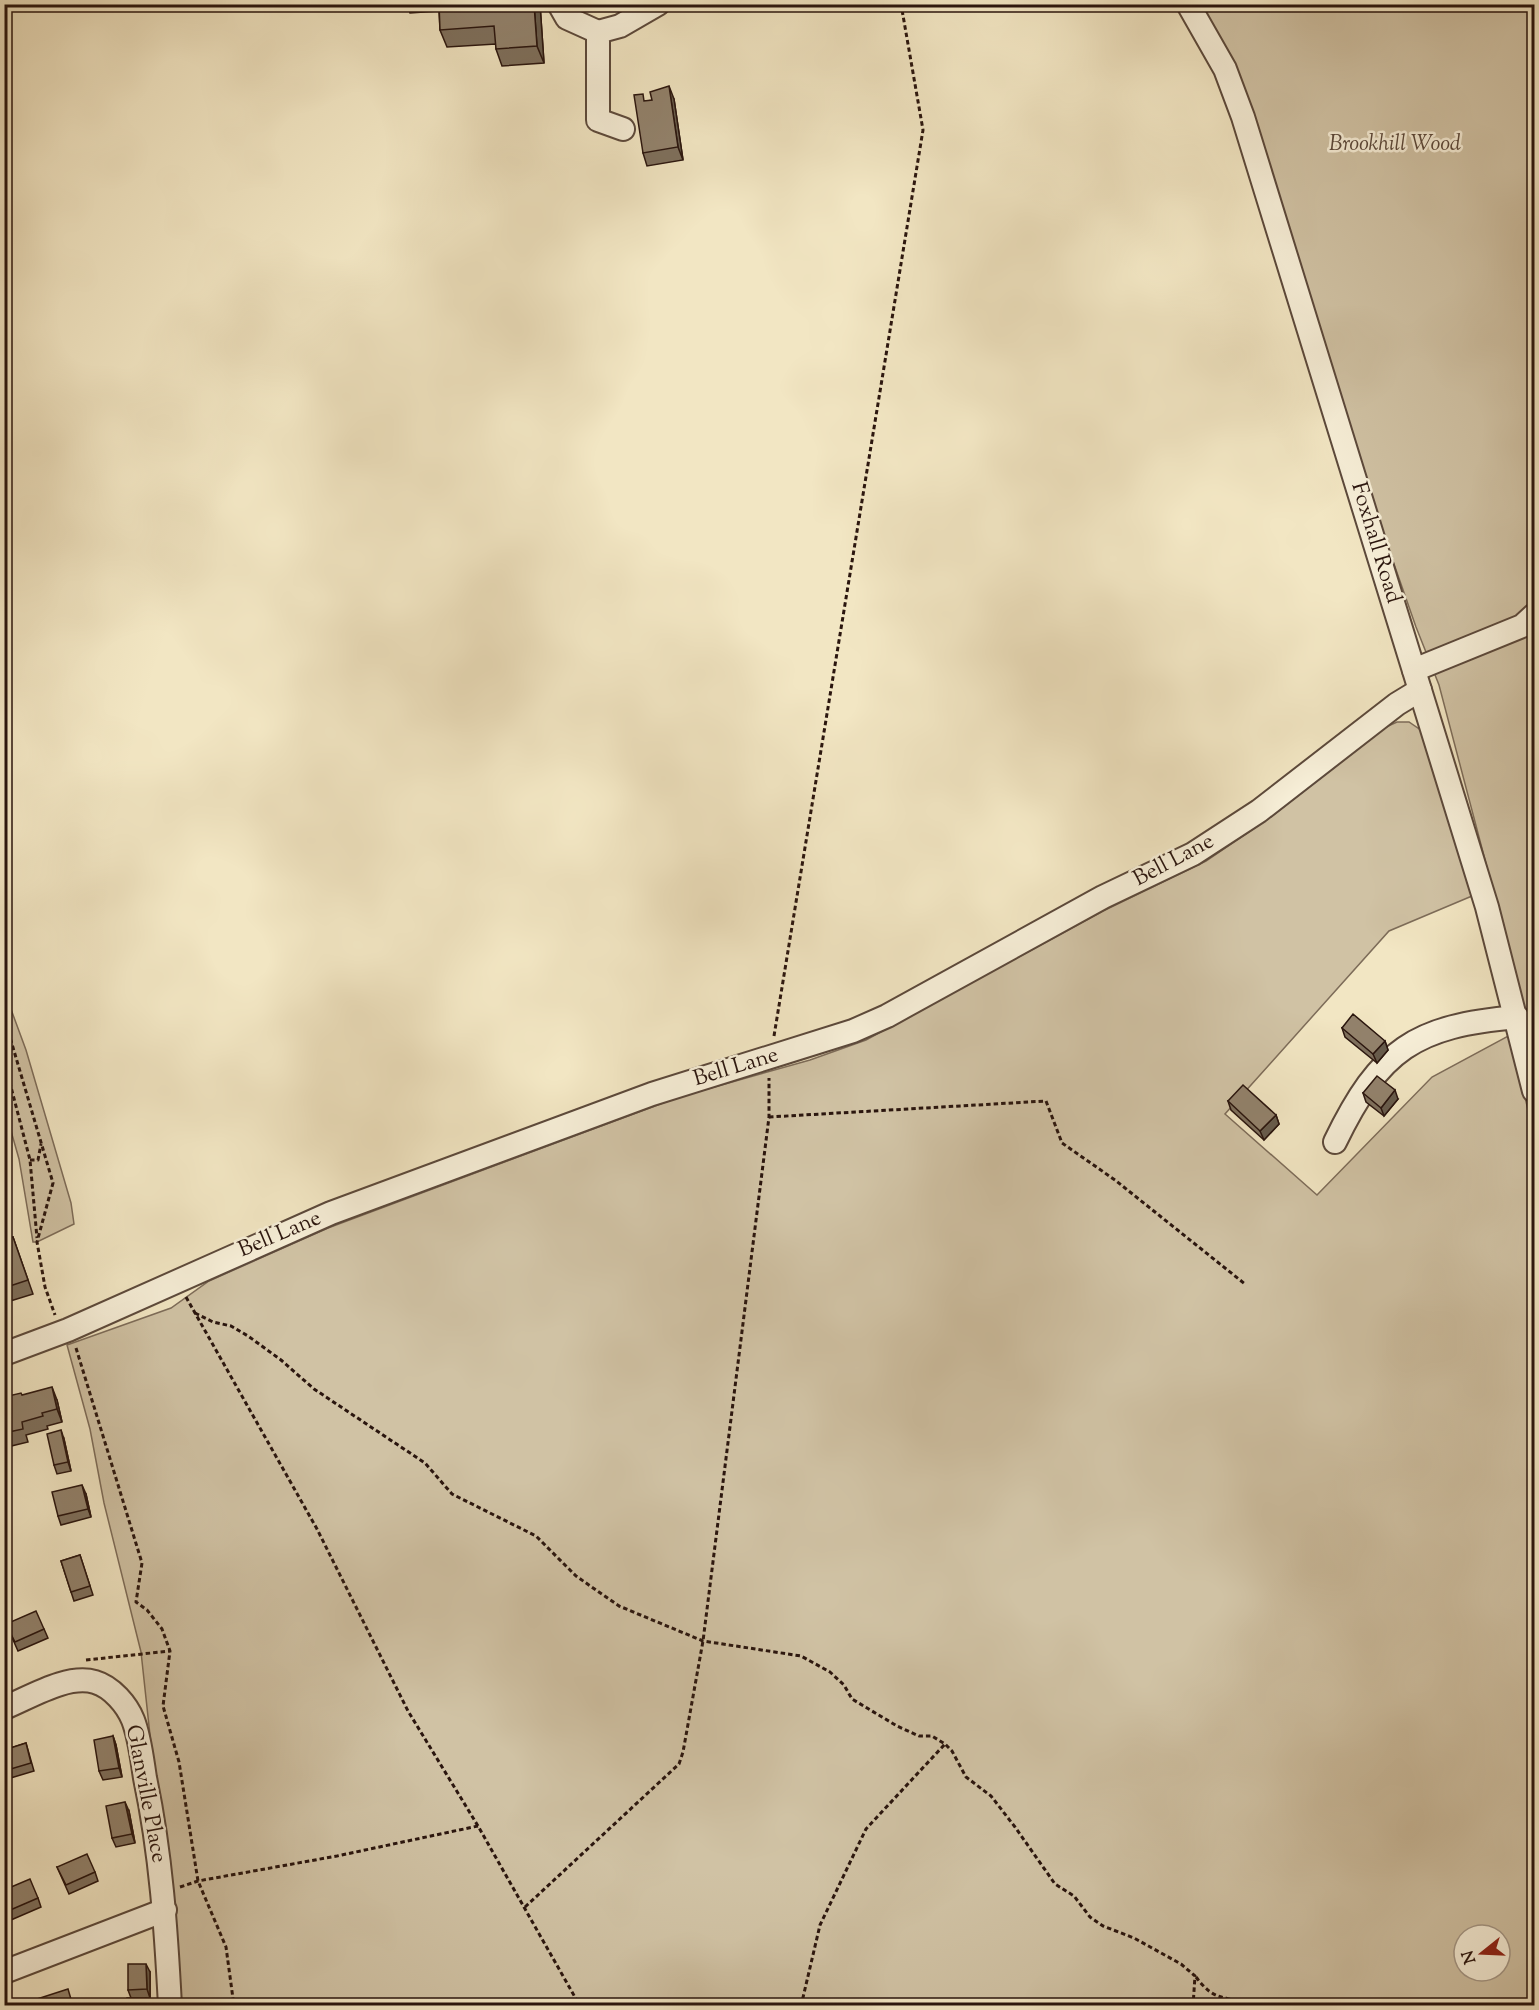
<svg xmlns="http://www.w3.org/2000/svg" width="1539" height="2010" font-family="'Sorts Mill Goudy',serif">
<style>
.green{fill:#d0c2a4;stroke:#7d6c59;stroke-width:1.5;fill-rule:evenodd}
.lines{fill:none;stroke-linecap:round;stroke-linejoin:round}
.minor-casing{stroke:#5c493b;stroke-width:26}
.path{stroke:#2a150e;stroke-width:3;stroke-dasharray:4.5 3;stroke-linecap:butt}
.minor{stroke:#f7efd8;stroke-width:22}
.wall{fill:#7e705d;stroke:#2a150e;stroke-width:1.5}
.shaded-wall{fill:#665b4c;stroke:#2a150e;stroke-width:1.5}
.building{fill:#92826c;stroke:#2a150e;stroke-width:1.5}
.labels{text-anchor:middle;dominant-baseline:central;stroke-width:5;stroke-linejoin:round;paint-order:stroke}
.park-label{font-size:22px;font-style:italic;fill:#5c493b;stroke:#f7efd8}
.street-label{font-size:22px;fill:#2a150e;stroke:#f7efd8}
</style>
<rect width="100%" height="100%" fill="#f2e6c3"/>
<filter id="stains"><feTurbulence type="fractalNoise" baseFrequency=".00333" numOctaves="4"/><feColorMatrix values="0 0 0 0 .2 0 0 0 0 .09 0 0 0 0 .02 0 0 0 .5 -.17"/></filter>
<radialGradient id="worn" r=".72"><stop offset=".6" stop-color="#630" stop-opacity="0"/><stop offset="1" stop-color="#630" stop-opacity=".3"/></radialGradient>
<g class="green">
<path d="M1186,5H1534V1046L1439,685L1416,627L1243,132Z"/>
<path d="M1397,722H1409L1425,733L1472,896L1389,931L1225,1114L1317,1195L1432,1077L1510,1035L1534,1135V2005H173L167,1892L141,1652L104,1503L90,1429L67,1345L171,1308L209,1281L328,1228L679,1097L810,1060L866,1040L1103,911L1206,861L1268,819L1386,727ZM1464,1935H1500V1971H1464Z"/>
<path d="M5,993L26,1050L71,1203L74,1224L37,1242H33L19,1159L5,1110Z"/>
</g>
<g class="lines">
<g class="minor-casing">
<g id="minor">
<path d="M559,4L567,18L598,32"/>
<path d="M1188,4L1225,69L1243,117L1487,907L1534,1091"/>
<path d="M623,129L598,120V32L620,26L658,4"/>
<path d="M1414,670L1522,626L1534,615"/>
<path d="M1335,1142C1380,1049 1415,1026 1517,1017"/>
<path d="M4,1354L68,1330L331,1213L652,1094L853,1031L887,1016L1103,897L1193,854L1259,811L1397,704L1420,690"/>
<path d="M4,1708C31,1697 67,1674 95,1682C112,1687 127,1705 133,1720C140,1738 142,1759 145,1778C161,1854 166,1929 170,2006"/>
<path d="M4,1972L165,1910"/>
</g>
</g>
<g class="path">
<path d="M4,1017L53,1183L37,1242L45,1287L55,1315"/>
<path d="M774,1036L923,130L901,4"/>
<path d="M4,1060L30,1160L37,1238"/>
<path d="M769,1117L1046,1101L1062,1143L1115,1180L1245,1284"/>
<path d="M30,1160H38L41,1144"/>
<path d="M186,1297L317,1529L408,1711L478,1826L580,2006"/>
<path d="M195,1313L213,1322L231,1326L248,1336L281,1360L314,1389L425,1463L452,1494L536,1536L576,1576L619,1606L703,1641L801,1656L830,1672L844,1685L852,1699L897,1726L919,1736H932L945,1744L952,1751L966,1777L991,1796L1015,1827L1055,1884L1074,1896L1090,1917L1103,1926L1134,1938L1181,1964L1195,1976L1193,2006"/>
<path d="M76,1348L142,1563L136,1602L147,1610L162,1629L170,1651L163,1706L179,1762L198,1881L226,1947L234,2006"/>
<path d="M86,1660L170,1651"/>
<path d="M180,1887L198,1881L337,1856L478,1826"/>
<path d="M525,1907L679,1764L683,1752L703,1641L769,1117V1078"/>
<path d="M1196,1977C1216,2004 1224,1993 1248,2006"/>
<path d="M801,2006L820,1925L866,1829L945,1744"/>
</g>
<use href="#minor" class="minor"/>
</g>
<g class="wall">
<path d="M407,4H540L544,63L502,66L496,49V44L447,47L440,30L439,11L410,13Z"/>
<path d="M674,99L683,160L647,166L643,153L645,101Z"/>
<path d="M1342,1028L1385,1041L1388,1050L1377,1063L1345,1037Z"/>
<path d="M1363,1093L1398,1099L1384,1116L1366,1102Z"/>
<path d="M1228,1101L1276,1115L1279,1124L1264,1140L1231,1110Z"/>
<path d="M13,1237L33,1294L4,1303V1240Z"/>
<path d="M22,1395L57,1400L62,1422L47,1426L48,1429L26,1435L28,1442L7,1447L4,1439V1397Z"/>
<path d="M64,1439L71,1471L57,1474L54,1465Z"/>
<path d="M86,1494L91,1517L61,1525L58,1516Z"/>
<path d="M80,1555L93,1595L74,1601L61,1561Z"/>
<path d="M6,1624L44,1629L48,1638L18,1651Z"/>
<path d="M113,1736L116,1745L122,1777L103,1780L99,1771Z"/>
<path d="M26,1743L34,1771L4,1780V1750Z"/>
<path d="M129,1811L135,1843L116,1847L112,1838Z"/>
<path d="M57,1867L95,1872L98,1881L69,1894Z"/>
<path d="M4,1890L38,1898L41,1907L11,1920L4,1905Z"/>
<path d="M150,1972V1998H146L149,2006L131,1998L128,1990Z"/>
</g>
<g class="shaded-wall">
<path d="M534,4H540L544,63L537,46Z"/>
<path d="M669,86L674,99L683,160L678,147Z"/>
<path d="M1385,1041L1388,1050L1377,1063L1373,1054Z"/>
<path d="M1395,1090L1398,1099L1384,1116L1381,1108Z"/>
<path d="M1276,1115L1279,1124L1264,1140L1260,1131Z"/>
<path d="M52,1387L57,1400L62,1422L57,1409Z"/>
<path d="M61,1430L64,1439L71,1471L68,1462Z"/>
<path d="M82,1485L86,1494L91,1517L88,1509Z"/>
<path d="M113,1736L116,1745L122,1777L119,1768Z"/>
<path d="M125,1802L129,1811L135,1843L132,1834Z"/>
<path d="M146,1964L150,1972V1998L147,1989Z"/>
</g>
<g class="building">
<path d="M439,4H534L537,46L496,49L494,26L440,30Z"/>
<path d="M669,86L678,147L643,153L634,95L643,94L644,101L652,100L650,92Z"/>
<path d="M1353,1014L1385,1041L1373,1054L1342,1028Z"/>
<path d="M1377,1076L1395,1090L1381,1108L1363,1093Z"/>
<path d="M1243,1085L1276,1115L1260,1131L1228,1101Z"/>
<path d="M13,1237L28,1280L4,1288V1240Z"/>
<path d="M52,1387L57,1409L42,1413L43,1416L22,1422L23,1429L4,1433V1397L21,1393L22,1395Z"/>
<path d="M61,1430L68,1462L54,1465L47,1434Z"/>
<path d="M82,1485L88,1509L58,1516L52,1492Z"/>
<path d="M80,1555L90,1586L71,1592L61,1561Z"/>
<path d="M36,1611L44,1629L15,1642L6,1624Z"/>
<path d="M113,1736L119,1768L99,1771L94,1740Z"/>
<path d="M26,1743L31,1763L4,1771V1750Z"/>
<path d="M125,1802L132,1834L112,1838L106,1806Z"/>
<path d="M87,1854L95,1872L66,1885L57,1867Z"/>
<path d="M30,1879L38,1898L8,1911L4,1903V1890Z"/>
<path d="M128,1964H146L147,1989L128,1990Z"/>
<path d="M68,1989L73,2006H39L37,1999Z"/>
<rect x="127" y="1998" width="19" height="8"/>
</g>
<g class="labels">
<g class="park-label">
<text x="1395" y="145">Brookhill Wood</text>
</g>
<g class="street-label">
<text transform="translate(1375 543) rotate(73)">Foxhall Road</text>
<text transform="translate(1174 861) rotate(-28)">Bell Lane</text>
<text transform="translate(736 1068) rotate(-17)">Bell Lane</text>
<text transform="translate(280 1235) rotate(-23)">Bell Lane</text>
<text transform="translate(145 1794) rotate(79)">Glanville Place</text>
</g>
</g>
<rect width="1539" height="2010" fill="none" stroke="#f2e6c3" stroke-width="24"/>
<rect x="6" y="6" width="1527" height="1998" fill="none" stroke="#2a150e" stroke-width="3"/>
<rect x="12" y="12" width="1515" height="1986" fill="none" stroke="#2a150e" stroke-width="1.5"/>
<g transform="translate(1482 1953) rotate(252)"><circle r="28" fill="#f7efd8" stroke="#a59887" stroke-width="1.5"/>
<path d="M0-4.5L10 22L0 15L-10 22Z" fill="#8f2418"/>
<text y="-9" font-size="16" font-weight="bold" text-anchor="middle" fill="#2a150e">N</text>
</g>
<rect width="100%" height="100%" filter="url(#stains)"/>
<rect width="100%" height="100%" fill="url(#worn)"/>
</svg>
